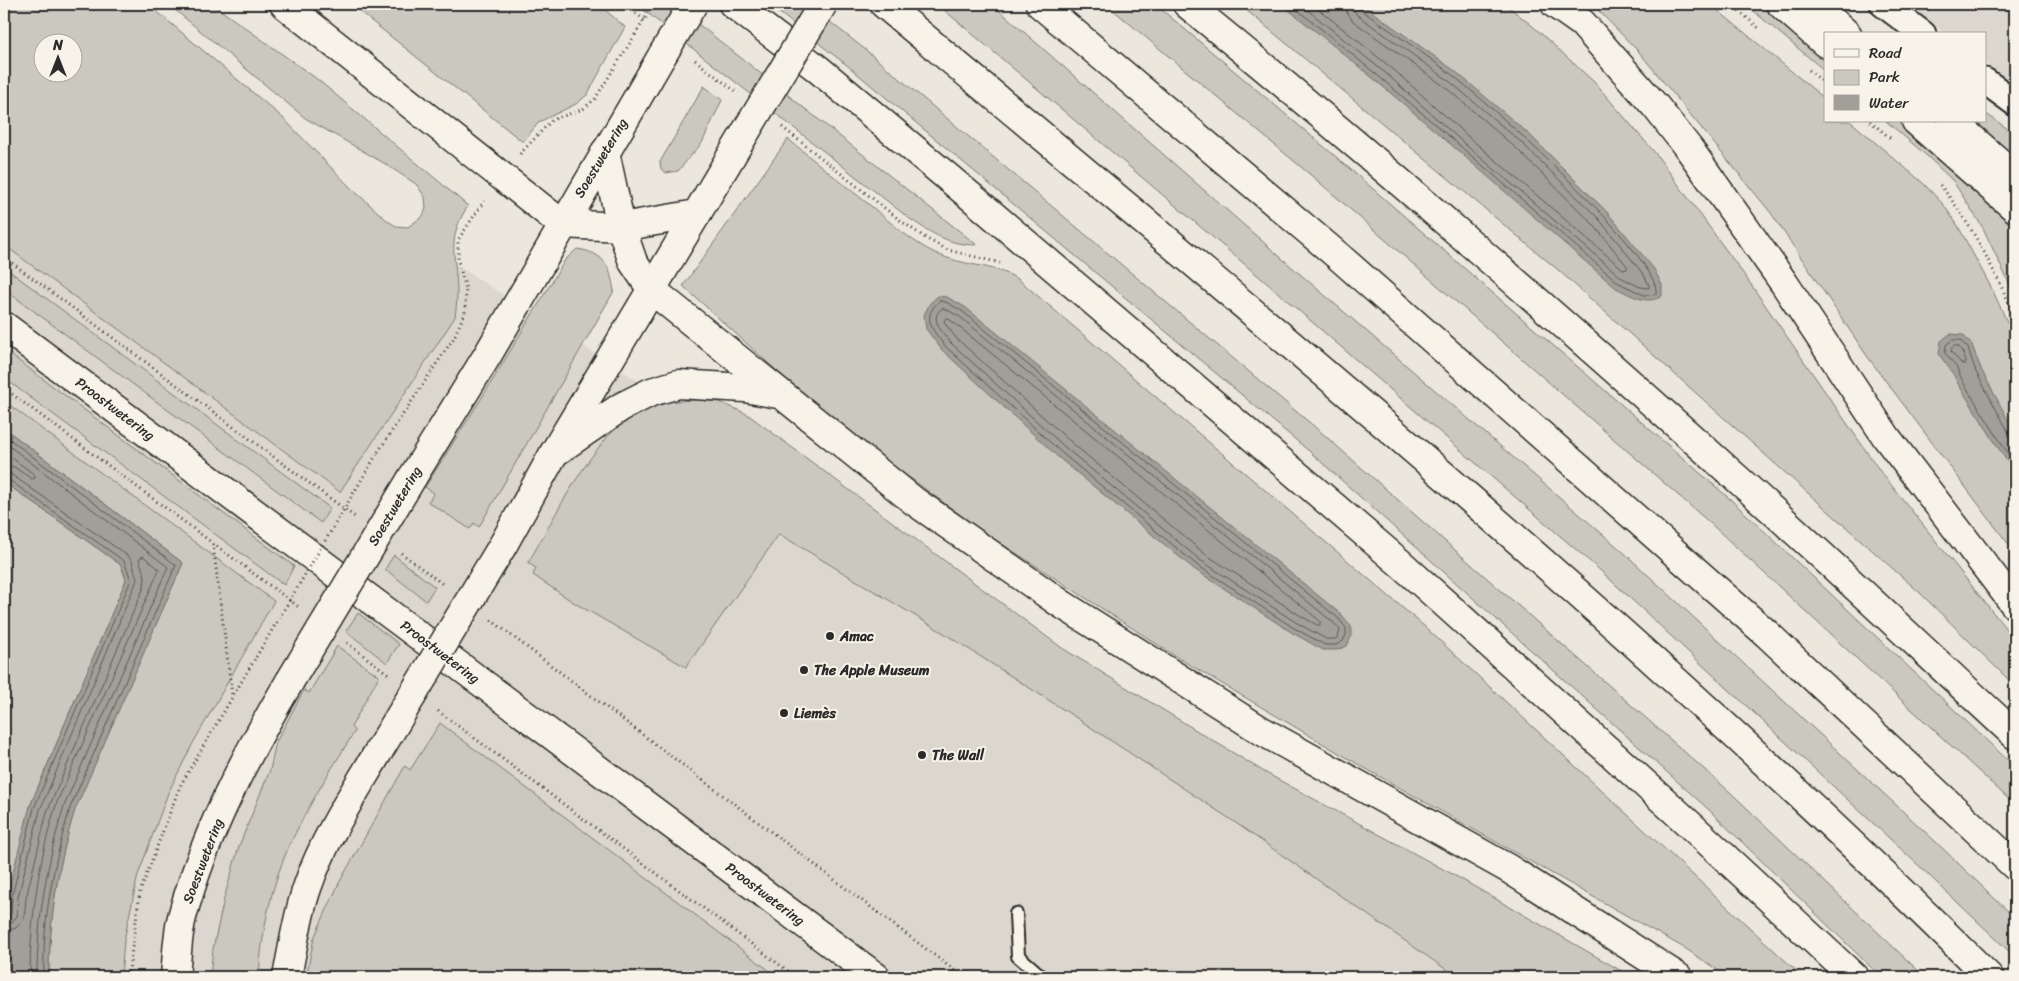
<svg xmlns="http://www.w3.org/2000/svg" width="2019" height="981" font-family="Sriracha,sans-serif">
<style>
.built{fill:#dbd7ce;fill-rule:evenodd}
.green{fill:#cbc8bf;stroke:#7b7a75;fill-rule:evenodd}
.water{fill:#a29f98;stroke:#72716c}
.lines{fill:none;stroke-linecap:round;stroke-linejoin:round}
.shore{stroke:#5b5957;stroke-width:1}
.service-casing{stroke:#2b2b2b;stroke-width:16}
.minor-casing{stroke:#2b2b2b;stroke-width:29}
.tertiary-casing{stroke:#2b2b2b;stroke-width:31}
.secondary-casing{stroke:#2b2b2b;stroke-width:31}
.motorway-casing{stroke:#2b2b2b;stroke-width:31}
.path{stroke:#2b2b2b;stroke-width:3;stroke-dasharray:1 4;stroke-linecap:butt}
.service{stroke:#f7f3e8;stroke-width:12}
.minor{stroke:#f7f3e8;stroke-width:25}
.tertiary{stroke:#f7f3e8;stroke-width:28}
.secondary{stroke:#f7f3e8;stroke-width:28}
.motorway{stroke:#f7f3e8;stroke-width:28}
.secondary-bridge-casing{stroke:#2b2b2b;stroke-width:31;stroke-linecap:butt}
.path-bridge{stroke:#2b2b2b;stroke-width:3;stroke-dasharray:1 4;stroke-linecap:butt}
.secondary-bridge{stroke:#f7f3e8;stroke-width:28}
.poi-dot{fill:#2b2b2b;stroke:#f7f3e8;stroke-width:2}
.labels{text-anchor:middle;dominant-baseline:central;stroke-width:4;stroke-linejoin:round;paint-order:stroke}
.street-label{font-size:14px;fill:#2b2b2b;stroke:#f7f3e8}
.poi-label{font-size:14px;font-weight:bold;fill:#2b2b2b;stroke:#f7f3e8;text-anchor:start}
</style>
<rect width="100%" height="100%" fill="#ebe7dd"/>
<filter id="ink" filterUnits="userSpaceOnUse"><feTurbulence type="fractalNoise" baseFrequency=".02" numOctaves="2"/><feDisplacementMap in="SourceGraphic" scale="10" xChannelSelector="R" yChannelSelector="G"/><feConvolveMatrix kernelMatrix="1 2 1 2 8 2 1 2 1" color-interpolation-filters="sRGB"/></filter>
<g filter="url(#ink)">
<g class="built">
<path d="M4,4H148L283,118L351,188L388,221L1020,626L1541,977H4ZM42,42H72V72H42Z"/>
<path d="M1905,4H2015V85L1985,63V34H1946Z"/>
</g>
<g class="green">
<path d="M4,4H148L283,118L351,188L388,221L396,226L408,227L423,216L426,208L425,197L416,184L382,162L305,118L168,4H212L317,79L468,206C445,240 457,257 457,294C457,301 456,310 455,317L340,492L4,245ZM42,42H72V72H42Z"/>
<path d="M350,4H598L625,27L587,95L576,104L539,122L523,142Z"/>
<path d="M636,4H673L977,245C949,245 933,234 910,219Z"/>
<path d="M768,4H807L862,47L1322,433L1730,792L1925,977H1881L1708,809L1309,451L848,66Z"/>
<path d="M937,4H992L1286,262L1621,550L1936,842L2015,918V957L1916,863L1602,572L1268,284Z"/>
<path d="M1106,4H1155L1335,156L1730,499L2015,767V805L1710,523L1319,182Z"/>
<path d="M1239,4H1505L1535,28L1594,82L1656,154L1745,276L1880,471L2015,640V686L1920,593L1557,269Z"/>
<path d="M1592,4H1710L1825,99V121H1850L1923,183L1943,204L1958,226L1992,289L2015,339V553L1867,356L1771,213L1639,52Z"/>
<path d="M1745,4H1761L1825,57V71Z"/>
<path d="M704,86L722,100L702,143L678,171L666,173L661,169L660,162Z"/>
<path d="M1985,113L2015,134V161L1970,121H1985Z"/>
<path d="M1886,121H1901L1969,178L2015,222V296L1983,228L1953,181L1927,156Z"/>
<path d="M788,139C816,162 843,184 871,206C891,223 912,242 935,253C964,267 991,263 1018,279L1425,627L1803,977H1728L1686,949L1361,766L1180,659L985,533L830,419L683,286Z"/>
<path d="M577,249C605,253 610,266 614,291L479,527L474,523L470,529L428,502L434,493L425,487L483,396L565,260Z"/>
<path d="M4,267L330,508L321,523L4,289Z"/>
<path d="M4,350L294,566L284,585L4,378Z"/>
<path d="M694,400L720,402L747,414L1062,648L1266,773L1454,875L1632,977H1457L1233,821L1075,717L942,632L779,534L686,667L573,602L533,575L536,568L528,563C554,519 595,432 641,410C658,402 676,401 694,400Z"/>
<path d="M4,401L274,601L192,745L168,793L138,875L124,940L121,977H49C49,920 58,864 75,809L183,563L4,428Z"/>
<path d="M4,482L121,565L126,580L30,806L4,966Z"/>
<path d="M394,555L435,587L426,601L385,569Z"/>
<path d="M358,613L399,644L387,663L346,631Z"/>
<path d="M337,646L379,676L351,727L355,731C335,763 314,796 297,830C273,875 262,927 259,977H210L213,949L224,899L239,846L270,770L276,742L304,690L309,693Z"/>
<path d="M440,723L778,977H306L314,938L339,883L405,766L410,770Z"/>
</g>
<g class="water">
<path d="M1281,4H1361L1455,71L1530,135L1607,212L1654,269L1662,285V296C1647,306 1631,295 1616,288C1505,193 1397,94 1281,4Z"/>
<path d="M938,296L947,297L965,307L1342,615L1351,626V637L1347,646L1337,650H1323L1291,632L1194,569L1059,458L942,350L926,329L924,315L930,303Z"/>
<path d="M1950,334L1963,335L1972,345L1981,369L2015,433V474L1958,384C1953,371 1946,365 1939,354L1941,341Z"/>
<path d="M4,428L183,563L75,810C58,864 49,920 49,977H4L7,896L30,806L126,580L121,565L4,482Z"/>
</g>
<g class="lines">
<g class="shore">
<path d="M1290,4C1403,93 1509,190 1619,283L1644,295L1656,294C1663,258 1485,100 1451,74C1422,52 1391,31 1361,10L1359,4"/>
<path d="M1300,4L1389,76L1467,146L1622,278L1640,287L1649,288V285L1644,275L1599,219L1522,143L1448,80L1357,15L1354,10L1353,4"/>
<path d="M1312,4L1394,70L1472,140L1624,270L1627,269V266L1593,224L1517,149L1444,86L1353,21L1347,13L1345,4"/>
<path d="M940,301L946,302L962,311L1339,619L1346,628V635L1343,641L1336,645H1325L1294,628L1197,565L1063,454L946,347C934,332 919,317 940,301Z"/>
<path d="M943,308L959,316L1334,623L1340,630L1338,637L1335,639H1326L1297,623L1200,560L1067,449L951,343C943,333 927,317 943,308Z"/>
<path d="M948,318L1320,621V625H1317L1301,616L1205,554L1072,443L956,338L944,322L945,319Z"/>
<path d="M1954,346H1958L1962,351L1966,362L1965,364H1962L1951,352L1952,348Z"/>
<path d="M2015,434L2008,431L1976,372L1968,348L1960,340H1952L1946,345L1945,353L1957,368L1963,382L2015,465"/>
<path d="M4,435L176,565L70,808C54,862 42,920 44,977"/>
<path d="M4,442L168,567L64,806C47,862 37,919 37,977"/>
<path d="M4,452L35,475V478L32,479L14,467L4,465"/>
<path d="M4,472L12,475L128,556L132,561L137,580L40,810L18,897L17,916L11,923L4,924"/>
<path d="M4,479L9,480L124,561L131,580L34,808L12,896L11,913L8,917L4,918"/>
<path d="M4,932L16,928L24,919L26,898L47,812L144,587L145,577L139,559L143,556L158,568L159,570L57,802C39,857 30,919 30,977"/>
</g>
<g class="service-casing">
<path id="service" d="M1016,914L1018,956L1042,977"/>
</g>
<g class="minor-casing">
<g id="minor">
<path d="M1883,4L1923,34"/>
<path d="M1985,81L2015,103"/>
</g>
</g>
<g class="tertiary-casing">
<path id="tertiary" d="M4,326L876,977"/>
</g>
<g class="secondary-casing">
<g id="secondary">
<path d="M1781,4L1825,43"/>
<path d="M1814,4L1847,34"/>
<path d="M1916,121L2015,208"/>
<path d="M1952,121L2015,176"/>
<path d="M412,478L487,356L663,54"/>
<path d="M503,545L554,453L751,123"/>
<path d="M175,977C177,958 177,936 182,917C205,833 246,755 290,681"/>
<path d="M287,977C293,947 297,917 307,888C324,838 354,793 380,749"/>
</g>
</g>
<g class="motorway-casing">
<g id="motorway">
<path d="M284,4L562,224L621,227L697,214"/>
<path d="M733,4L818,69L975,200L1400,563L1674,810L1854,977"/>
<path d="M884,4C1261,318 1640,631 1989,977"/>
<path d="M1040,4L1337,255L1767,634L2015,866"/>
<path d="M1187,4C1376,158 1560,320 1742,483C1834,565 1924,651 2015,735"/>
<path d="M1555,4L1582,23L1656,107L1690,150L1784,283L1887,438L2015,605"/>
<path d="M605,152L621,227L633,262L652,290L914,501L1060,603L1262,731L1509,869L1678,977"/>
<path d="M554,453L621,407L651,392L678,384L745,388L778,394"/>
</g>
</g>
<g class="path">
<path d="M624,4L647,22"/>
<path d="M1731,4L1760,29"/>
<path d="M695,60L735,91"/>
<path d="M1809,70L1825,84"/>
<path d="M1870,121L1890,138"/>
<path d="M782,127L901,221L927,239L948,250L1000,263"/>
<path d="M520,154L552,120L583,109L595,99L635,35"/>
<path d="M1940,185C1972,224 1994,270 2015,316"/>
<path d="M4,257L355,517"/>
<path d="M4,388L300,608"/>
<path d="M378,452L453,339L465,313L466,289L458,261V240L484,201"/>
<path d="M213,544L232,695"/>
<path d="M401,553L444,585"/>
<path d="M491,620L963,977"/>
<path d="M347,643L391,676"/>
<path d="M438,711L796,977"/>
<path d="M128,977L140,892L180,786L256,657"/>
</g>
<use href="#service" class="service"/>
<use href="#minor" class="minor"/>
<use href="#tertiary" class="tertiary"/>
<use href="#secondary" class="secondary"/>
<use href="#motorway" class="motorway"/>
<g class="secondary-bridge-casing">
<g id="secondary-bridge">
<path d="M663,54L693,4"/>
<path d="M751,123L823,4"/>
<path d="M290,681L412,478"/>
<path d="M380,749L503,545"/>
</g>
</g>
<g class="path-bridge">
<path d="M635,35L654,4"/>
<path d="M256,657L378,452"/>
</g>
<use href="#secondary-bridge" class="secondary-bridge"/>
</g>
</g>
<g class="poi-dot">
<circle cx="830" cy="636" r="5"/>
<circle cx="804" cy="670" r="5"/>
<circle cx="784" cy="713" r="5"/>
<circle cx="922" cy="755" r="5"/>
</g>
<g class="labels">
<g class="street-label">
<text transform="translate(601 158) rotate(-59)">Soestwetering</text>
<text transform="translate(115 409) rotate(37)">Proostwetering</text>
<text transform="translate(395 506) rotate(-59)">Soestwetering</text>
<text transform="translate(440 652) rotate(37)">Proostwetering</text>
<text transform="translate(203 861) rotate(-69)">Soestwetering</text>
<text transform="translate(765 894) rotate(37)">Proostwetering</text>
</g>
<g class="poi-label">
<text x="840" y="636">Amac</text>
<text x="814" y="670">The Apple Museum</text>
<text x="794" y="713">Liemès</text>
<text x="932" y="755">The Wall</text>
</g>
</g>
<rect width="2019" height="981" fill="none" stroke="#f7f3e8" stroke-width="20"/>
<rect x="10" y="10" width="1999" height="961" fill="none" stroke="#2b2b2b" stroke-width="2" filter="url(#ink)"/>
<rect x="1824" y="32" width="162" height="90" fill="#f7f3e8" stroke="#a5a39c"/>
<rect x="1834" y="49" width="25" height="8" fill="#f7f3e8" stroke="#a5a39c"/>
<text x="1869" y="58" font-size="15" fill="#2b2b2b">Road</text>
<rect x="1834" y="70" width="25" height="15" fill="#cbc8bf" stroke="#a5a39c"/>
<text x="1869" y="82" font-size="15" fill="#2b2b2b">Park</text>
<rect x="1834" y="95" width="25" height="15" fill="#a29f98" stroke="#a5a39c"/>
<text x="1869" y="108" font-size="15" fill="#2b2b2b">Water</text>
<g transform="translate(58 58)"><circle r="24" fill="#f7f3e8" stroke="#a5a39c"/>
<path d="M0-4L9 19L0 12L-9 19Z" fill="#2b2b2b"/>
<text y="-8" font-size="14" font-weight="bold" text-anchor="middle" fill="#2b2b2b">N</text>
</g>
</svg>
